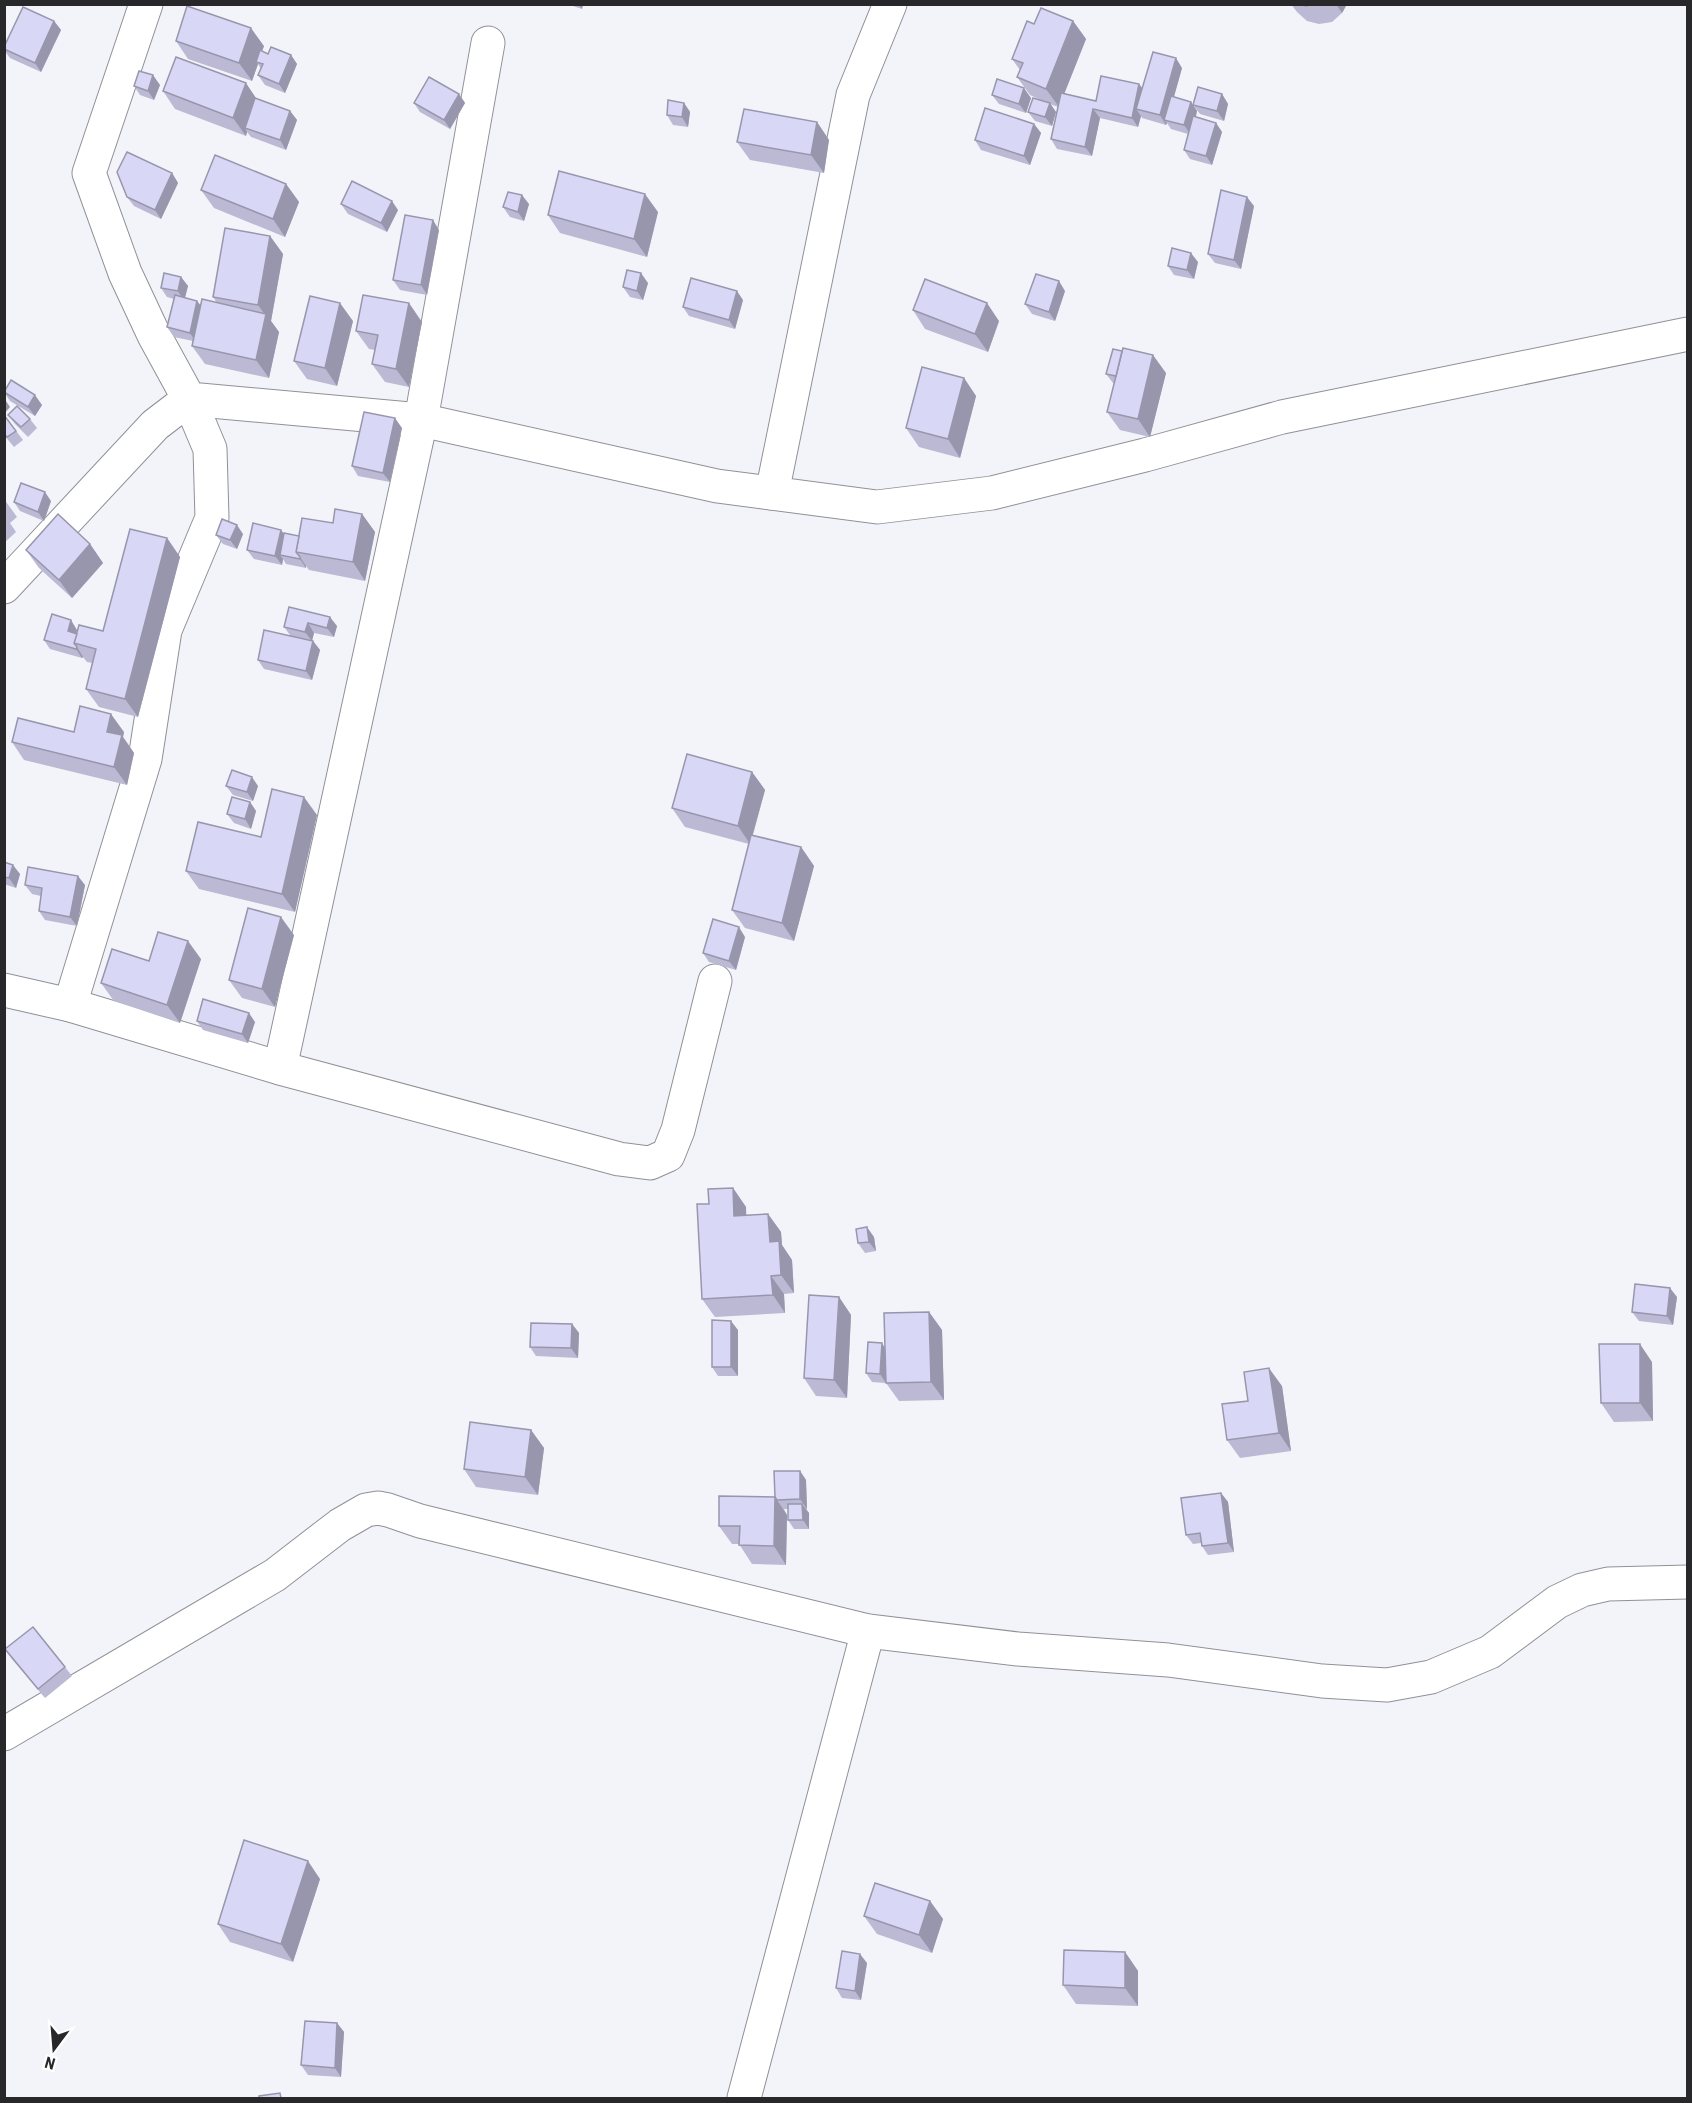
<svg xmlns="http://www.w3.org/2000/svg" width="1692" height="2103" font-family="'Roboto Condensed',sans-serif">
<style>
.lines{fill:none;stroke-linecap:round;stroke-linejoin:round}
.street-casing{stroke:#909197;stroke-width:35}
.street{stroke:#fff;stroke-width:33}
.wall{fill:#bbb9d4}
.shaded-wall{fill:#9896ac}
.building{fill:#d9d7f6;stroke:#9896ac;stroke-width:1.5}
</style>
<rect width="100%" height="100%" fill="#f3f4fa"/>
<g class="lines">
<g class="street-casing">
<g id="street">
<path d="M146,4L89,173L125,273L154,335L189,399L421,420L717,486L877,507L992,493L1145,455L1282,417L1688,334"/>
<path d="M772,493L853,95L890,4"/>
<path d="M4,587L155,425L189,399L210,449L212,518L165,630L145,759L70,1005"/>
<path d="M4,990L70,1005L280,1068L619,1159L650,1163L668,1155L678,1130L715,981"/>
<path d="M280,1068L421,420L488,43"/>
<path d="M4,1734L275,1575L340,1525L366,1510L378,1508L388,1510L420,1521L868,1631L1018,1649L1168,1660L1322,1681L1387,1685L1431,1677L1490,1652L1557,1602L1582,1590L1608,1584L1688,1582"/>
<path d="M744,2098L868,1631"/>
</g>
</g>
<use href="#street" class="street"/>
</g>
<g class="wall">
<path d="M567,4H583L582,9Z"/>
<path d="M1291,4H1347L1342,13L1332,22L1319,24L1307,21L1297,12Z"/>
<path d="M54,21L61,30L41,72L10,58L4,50V47Z"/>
<path d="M1073,21L1086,39L1064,94L1096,101L1139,84L1142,88L1182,68L1174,97L1191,102L1197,111L1196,117L1216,123L1222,132L1212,165L1190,159L1184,150L1188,134L1171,129L1167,123L1166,125L1142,118L1141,116L1138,127L1100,118L1092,156L1057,149L1051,139L1058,107L1050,104L1056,112L1052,126L1035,121L1028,112L1045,102L1030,95L1017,77L1020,70L1012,59L1034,24Z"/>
<path d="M176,41L264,46L262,51L268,54L291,55L297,64L285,93L265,85L258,75L261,69L258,64L252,81L188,59Z"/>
<path d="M160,85L154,100L140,95L134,86Z"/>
<path d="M163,91L257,99L290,111L297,120L286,150L251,137L247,132L246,136L175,109Z"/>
<path d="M459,94L465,103L450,129L420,112L414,103Z"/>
<path d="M1222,94L1228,104L1224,121L1200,114L1193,105Z"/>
<path d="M992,95L1031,98L1026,113L999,104Z"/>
<path d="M684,103L690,112L688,127L673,125L667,115Z"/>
<path d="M817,122L829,140L824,173L750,160L737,142Z"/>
<path d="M1034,124L1041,133L1030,165L981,150L975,140Z"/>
<path d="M172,173L178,183L161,219L134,206L127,197Z"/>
<path d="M286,184L299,202L285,237L214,208L201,190Z"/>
<path d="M341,204L398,210L387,232L348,214Z"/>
<path d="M529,204L524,221L510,217L503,207Z"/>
<path d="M1254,206L1241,269L1215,263L1208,254Z"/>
<path d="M658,212L647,257L560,233L548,215Z"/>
<path d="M439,230L427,295L400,290L393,280Z"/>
<path d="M270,236L283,254L271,321L279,332L269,378L205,364L192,346L193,341L174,337L167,327L174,299L167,297L161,288L181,277L188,286L185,298L197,301L201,306L217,303L213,297Z"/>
<path d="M1198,262L1194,279L1174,275L1168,266Z"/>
<path d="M648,283L643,300L630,297L623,287Z"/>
<path d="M1065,291L1055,321L1032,314L1025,304Z"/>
<path d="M743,300L735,329L689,316L683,307Z"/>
<path d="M913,310L999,321L988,352L925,329Z"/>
<path d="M353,321L337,386L307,379L294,361Z"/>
<path d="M422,322L409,387L385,382L372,364L375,350L369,349L356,331Z"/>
<path d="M1166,373L1150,437L1120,430L1107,412L1114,383H1113L1106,374Z"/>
<path d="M964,378L976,396L960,458L919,447L906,428Z"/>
<path d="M4,392L42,405L35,416L10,401Z"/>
<path d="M4,415L23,440L14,447L4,435Z"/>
<path d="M8,415L30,419L37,428L28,437L15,424Z"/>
<path d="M402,428L390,482L358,476L352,466Z"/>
<path d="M4,499L17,517L10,523L16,532L4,543Z"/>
<path d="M51,501L44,521L20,511L14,502Z"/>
<path d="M362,514L375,532L365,581L309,570L306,566V568L286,564L283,559L282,565L254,559L247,550L284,534L299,536Z"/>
<path d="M243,534L237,549L223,544L216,535Z"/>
<path d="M167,538L180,557L138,717L99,707L86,689L92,663L87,662L83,657L82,658L50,649L44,640L77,630L76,634L103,631Z"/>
<path d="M90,544L103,563L72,598L39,568L26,550Z"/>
<path d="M289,607L337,626L334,637L314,633L312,640L313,641L320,650L312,680L264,669L258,660L290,635L284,627Z"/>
<path d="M74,732H124L123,737L134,753L127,785L24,760L12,742Z"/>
<path d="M752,772L765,790L753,835L801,847L814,866L794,941L745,928L732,910L749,844L685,827L672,808Z"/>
<path d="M226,786H258L253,801L233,795Z"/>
<path d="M250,802L256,811L251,829L234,823L227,814Z"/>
<path d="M317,815L295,912L199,889L186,871L261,837Z"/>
<path d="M4,862L20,874L16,888L4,884Z"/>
<path d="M25,885H85L77,926L45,920L39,911L41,896L32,894Z"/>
<path d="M294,935L275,1007L242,998L229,980Z"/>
<path d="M745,937L736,970L709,962L703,953Z"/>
<path d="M201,959L180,1023L114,1001L101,983L149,961Z"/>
<path d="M197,1021L255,1022L248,1043L203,1030Z"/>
<path d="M733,1188L746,1207V1215L768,1214L781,1232L782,1245L792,1260L794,1293L784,1294L785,1313L715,1317L702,1299L709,1204Z"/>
<path d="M874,1237L876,1251L865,1253L858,1243Z"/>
<path d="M839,1297L851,1315L847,1398L816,1396L804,1378Z"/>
<path d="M1677,1297L1673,1325L1639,1321L1632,1312Z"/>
<path d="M929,1312L942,1330L944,1400L899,1401L886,1383L872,1382L866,1373L885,1348Z"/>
<path d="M572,1324L579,1333L578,1358L536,1356L530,1347Z"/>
<path d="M738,1330V1376H718L712,1367Z"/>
<path d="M1652,1362L1653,1421L1614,1422L1601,1403Z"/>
<path d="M1282,1386L1291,1451L1240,1458L1227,1440L1248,1401Z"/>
<path d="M531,1430L544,1448L538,1495L476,1487L464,1469Z"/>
<path d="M800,1471L806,1480L807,1509H806L809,1513V1529H794L788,1520V1509H784L787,1515L786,1565L752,1564L739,1544H732L719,1526L775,1497Z"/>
<path d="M1221,1493L1228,1502L1234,1552L1208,1555L1202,1546L1201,1543L1193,1544L1186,1535Z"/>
<path d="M5,1649L65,1667L72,1676L45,1698L12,1659Z"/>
<path d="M320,1879L293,1962L230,1942L218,1924Z"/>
<path d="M930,1901L943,1919L932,1953L877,1934L864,1916Z"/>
<path d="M1125,1952L1138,1971V2006L1076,2004L1063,1985Z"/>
<path d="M867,1963L861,2000L842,1998L836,1988Z"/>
<path d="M337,2023L344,2032L341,2077L308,2075L301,2065Z"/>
</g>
<g class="shaded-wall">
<path d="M578,4H583L582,9Z"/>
<path d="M1336,4H1347L1342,13Z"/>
<path d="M54,21L61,30L41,72L35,63Z"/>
<path d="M1073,21L1086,39L1059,107L1046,89Z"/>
<path d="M251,28L264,46L258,62H256L258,64L252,81L239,63Z"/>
<path d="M291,55L297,64L285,93L279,84Z"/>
<path d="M1176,58L1182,68L1167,121L1164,120L1167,123L1166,125L1160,115Z"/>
<path d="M153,75L160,85L154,100L148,91Z"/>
<path d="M246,83L258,101L245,128L247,132L246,136L233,118Z"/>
<path d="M1139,84L1146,93L1136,109L1141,116L1138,127L1132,118Z"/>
<path d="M1024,88L1031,98L1026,113L1019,104Z"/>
<path d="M459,94L465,103L450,129L444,120Z"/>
<path d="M1222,94L1228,104L1224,121L1217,111Z"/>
<path d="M1191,102L1197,111L1191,135L1184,125Z"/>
<path d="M684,103L690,112L688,127L682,117Z"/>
<path d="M1050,103L1056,112L1052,126L1045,117Z"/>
<path d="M1093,109L1100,118L1092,156L1085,147Z"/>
<path d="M290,111L297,120L286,150L280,140Z"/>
<path d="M817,122L829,140L824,173L811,155Z"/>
<path d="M1216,123L1222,132L1212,165L1206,156Z"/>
<path d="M1034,124L1041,133L1030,165L1024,156Z"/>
<path d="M172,173L178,183L161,219L155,210Z"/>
<path d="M286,184L299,202L285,237L273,219Z"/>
<path d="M645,194L658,212L647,257L634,239Z"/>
<path d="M522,195L529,204L524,221L518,212Z"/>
<path d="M1247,197L1254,206L1241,269L1234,260Z"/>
<path d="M392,201L398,210L387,232L381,223Z"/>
<path d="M433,220L439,230L427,295L421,285Z"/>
<path d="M270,236L283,254L271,321L279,332L269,378L256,360L266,316L258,305Z"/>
<path d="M1191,253L1198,262L1194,279L1187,270Z"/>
<path d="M641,273L648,283L643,300L637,291Z"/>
<path d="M181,277L188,286L184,301L178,291Z"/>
<path d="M1059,281L1065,291L1055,321L1049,312Z"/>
<path d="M737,291L743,300L735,329L729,320Z"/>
<path d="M197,301L204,310L196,342L190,333Z"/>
<path d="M340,303L353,321L337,386L325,368Z"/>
<path d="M409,303L422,322L409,387L396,369Z"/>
<path d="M987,303L999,321L988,352L975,334Z"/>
<path d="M1153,355L1166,373L1150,437L1138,419Z"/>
<path d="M964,378L976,396L960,458L948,439Z"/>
<path d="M35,395L42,405L35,416L28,407Z"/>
<path d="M4,398L10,407L4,414Z"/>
<path d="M395,418L402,428L390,482L383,473Z"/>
<path d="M45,492L51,501L44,521L38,512Z"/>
<path d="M362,514L375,532L365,581L353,562Z"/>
<path d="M237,525L243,534L237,549L230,540Z"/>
<path d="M281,530L288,539L280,555L283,559L282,565L275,556Z"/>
<path d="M167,538L180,557L138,717L125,699Z"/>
<path d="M90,544L103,563L72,598L59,580Z"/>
<path d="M300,557L306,566V568L300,559Z"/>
<path d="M330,617L337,626L334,637L327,628Z"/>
<path d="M71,620L77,630L74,640L68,631Z"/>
<path d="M308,623L314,633L312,641L305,632Z"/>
<path d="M313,641L320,650L312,680L306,671Z"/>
<path d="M77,647L83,657L82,658L76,649Z"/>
<path d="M111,714L124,732L123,737L134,753L127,785L114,767L107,732Z"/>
<path d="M752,772L765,790L750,844L738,826Z"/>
<path d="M252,777L258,786L253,801L247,792Z"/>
<path d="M304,797L317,815L295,912L282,894Z"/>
<path d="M250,802L256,811L251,829L245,819Z"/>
<path d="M801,847L814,866L794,941L782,923Z"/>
<path d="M13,865L20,874L16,888L9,878Z"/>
<path d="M78,876L85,885L77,926L70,917Z"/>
<path d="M281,917L294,935L275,1007L262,989Z"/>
<path d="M739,927L745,937L736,970L729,961Z"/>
<path d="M188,941L201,959L180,1023L167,1005Z"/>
<path d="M249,1013L255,1022L248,1043L242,1034Z"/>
<path d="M733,1188L746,1207L747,1234L734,1216Z"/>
<path d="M768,1214L781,1232L782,1245L792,1260L794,1293L781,1275L770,1242Z"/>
<path d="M867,1227L874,1237L876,1251L869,1242Z"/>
<path d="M771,1276L784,1294L785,1313L773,1295Z"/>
<path d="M1670,1288L1677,1297L1673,1325L1667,1316Z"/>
<path d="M839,1297L851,1315L847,1398L834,1380Z"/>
<path d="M929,1312L942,1330L944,1400L931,1382Z"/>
<path d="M731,1321L738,1330V1376L731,1367Z"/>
<path d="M572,1324L579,1333L578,1358L571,1348Z"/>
<path d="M882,1343L888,1353L886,1383L880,1374Z"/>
<path d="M1640,1344L1652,1362L1653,1421L1640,1403Z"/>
<path d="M1269,1368L1282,1386L1291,1451L1279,1433Z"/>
<path d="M531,1430L544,1448L538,1495L525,1477Z"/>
<path d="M800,1471L806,1480L807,1509L800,1499Z"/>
<path d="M1221,1493L1228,1502L1234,1552L1228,1543Z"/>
<path d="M775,1497L787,1515L786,1565L774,1546Z"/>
<path d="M802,1504L809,1513V1529L803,1520Z"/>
<path d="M308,1861L320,1879L293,1962L281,1944Z"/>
<path d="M930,1901L943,1919L932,1953L919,1935Z"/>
<path d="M1125,1952L1138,1971V2006L1125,1988Z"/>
<path d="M860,1954L867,1963L861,2000L855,1991Z"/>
<path d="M337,2023L344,2032L341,2077L335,2068Z"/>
</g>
<g class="building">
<path d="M1300,4H1314L1306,6Z"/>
<path d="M187,6L251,28L239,63L176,41Z"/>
<path d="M23,7L54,21L35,63L4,49V47Z"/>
<path d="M1041,8L1073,21L1046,89L1017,77L1023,63L1012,59L1027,21L1034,24Z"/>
<path d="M271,47L291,55L279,84L258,75L263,64L256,62L260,50L268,54Z"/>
<path d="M1153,52L1176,58L1160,115L1136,109Z"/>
<path d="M176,57L246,83L233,118L163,91Z"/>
<path d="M139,71L153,75L148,91L134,86Z"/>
<path d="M1101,76L1139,84L1132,118L1093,109L1085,147L1051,139L1061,93L1096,101Z"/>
<path d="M429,77L459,94L444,120L414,103Z"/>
<path d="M997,79L1024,88L1019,104L992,95Z"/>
<path d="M1198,87L1222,94L1217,111L1193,105Z"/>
<path d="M1171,96L1191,102L1184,125L1164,120Z"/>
<path d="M255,98L290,111L280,140L245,128Z"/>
<path d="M1033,98L1050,103L1045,117L1028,112Z"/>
<path d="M668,100L684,103L682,117L667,115Z"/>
<path d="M985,108L1034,124L1024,156L975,140Z"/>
<path d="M744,109L817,122L811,155L737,142Z"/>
<path d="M1193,116L1216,123L1206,156L1184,150Z"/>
<path d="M127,152L172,173L155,210L127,197L117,172Z"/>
<path d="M215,155L286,184L273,219L201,190Z"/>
<path d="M559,171L645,194L634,239L548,215Z"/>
<path d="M352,181L392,201L381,223L341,204Z"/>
<path d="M1221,190L1247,197L1234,260L1208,254Z"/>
<path d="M508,192L522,195L518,212L503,207Z"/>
<path d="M405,215L433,220L421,285L393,280Z"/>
<path d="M225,228L270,236L258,305L213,297Z"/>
<path d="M1172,248L1191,253L1187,270L1168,266Z"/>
<path d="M627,270L641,273L637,291L623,287Z"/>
<path d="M164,273L181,277L178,291L161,288Z"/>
<path d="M1036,274L1059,281L1049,312L1025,304Z"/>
<path d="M691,278L737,291L729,320L683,307Z"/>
<path d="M925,279L987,303L975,334L913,310Z"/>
<path d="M175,295L197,301L190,333L167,327Z"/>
<path d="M363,295L409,303L396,369L372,364L378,335L356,331Z"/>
<path d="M310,296L340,303L325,368L294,361Z"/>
<path d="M202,299L266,314L256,360L192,346Z"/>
<path d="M1123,348L1153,355L1138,419L1107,412Z"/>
<path d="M1113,349L1122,351L1116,376L1106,374Z"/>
<path d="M922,367L964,378L948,439L906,428Z"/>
<path d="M11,380L35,395L28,407L4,392Z"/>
<path d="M17,406L30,419L21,427L8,415Z"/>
<path d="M364,412L395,418L383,473L352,466Z"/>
<path d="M4,415L16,431L7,437L4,434Z"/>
<path d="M21,483L45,492L38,512L14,502Z"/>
<path d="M335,509L362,514L353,562L296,552L302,518L333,523Z"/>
<path d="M58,514L90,544L59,580L26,550Z"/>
<path d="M222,519L237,525L230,540L216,535Z"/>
<path d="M253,523L281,530L275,556L247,550Z"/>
<path d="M130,529L167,538L125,699L86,689L96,649L74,643L79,625L103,631Z"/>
<path d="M284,533L299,536L296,552L300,557V559L280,555Z"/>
<path d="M289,607L330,617L327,628L308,623L305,632L284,627Z"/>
<path d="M52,614L71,620L68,631L77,634L74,643L77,647L76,649L44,640Z"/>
<path d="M264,630L313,641L306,671L258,660Z"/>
<path d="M80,706L111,714L107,732L122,735L114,767L12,742L18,718L74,732Z"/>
<path d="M687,754L752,772L738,826L672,808Z"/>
<path d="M232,770L252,777L247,792L226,786Z"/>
<path d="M272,789L304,797L282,894L186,871L198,822L261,837Z"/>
<path d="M232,797L250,802L245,819L227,814Z"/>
<path d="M751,835L801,847L782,923L732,910Z"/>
<path d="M4,862L13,865L9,878L4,877Z"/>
<path d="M28,867L78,876L70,917L39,911L42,888L25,885Z"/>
<path d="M248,908L281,917L262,989L229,980Z"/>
<path d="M713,919L739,927L729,961L703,953Z"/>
<path d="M158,932L188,941L167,1005L101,983L112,949L149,961Z"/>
<path d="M203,999L249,1013L242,1034L197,1021Z"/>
<path d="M733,1188L734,1216L768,1214L770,1242L779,1241L781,1275L771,1276L773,1295L702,1299L697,1204H709L708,1189Z"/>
<path d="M867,1227L869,1242L858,1243L856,1229Z"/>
<path d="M1635,1284L1670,1288L1667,1316L1632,1312Z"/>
<path d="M809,1295L839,1297L834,1380L804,1378Z"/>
<path d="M929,1312L931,1382L886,1383L884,1313Z"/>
<path d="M712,1320L731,1321V1367H712Z"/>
<path d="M531,1323L572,1324L571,1348L530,1347Z"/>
<path d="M868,1342L882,1343L880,1374L866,1373Z"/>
<path d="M1599,1344H1640V1403H1601Z"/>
<path d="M1269,1368L1279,1433L1227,1440L1222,1404L1248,1401L1244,1372Z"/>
<path d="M470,1422L531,1430L525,1477L464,1469Z"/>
<path d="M774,1471H800V1499L777,1500L775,1497Z"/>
<path d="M1221,1493L1228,1543L1202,1546L1200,1533L1186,1535L1181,1498Z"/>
<path d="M719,1496L775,1497L774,1546L739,1545L740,1526H719Z"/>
<path d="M788,1504H802L803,1520H788Z"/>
<path d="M33,1627L65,1667L38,1689L5,1649Z"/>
<path d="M244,1840L308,1861L281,1944L218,1924Z"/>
<path d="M875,1883L930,1901L919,1935L864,1916Z"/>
<path d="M1064,1950L1125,1952V1988L1063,1985Z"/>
<path d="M842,1951L860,1954L855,1991L836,1988Z"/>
<path d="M305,2021L337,2023L335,2068L301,2065Z"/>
<path d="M280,2093L281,2098H259V2096Z"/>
</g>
<rect width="1692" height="2103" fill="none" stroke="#28282a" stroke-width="12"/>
<g transform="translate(54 2049) rotate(196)" stroke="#ffffff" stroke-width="4.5" paint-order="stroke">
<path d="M0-4.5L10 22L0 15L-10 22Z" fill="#28282a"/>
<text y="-9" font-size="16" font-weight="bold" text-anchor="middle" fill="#28282a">N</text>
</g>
</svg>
